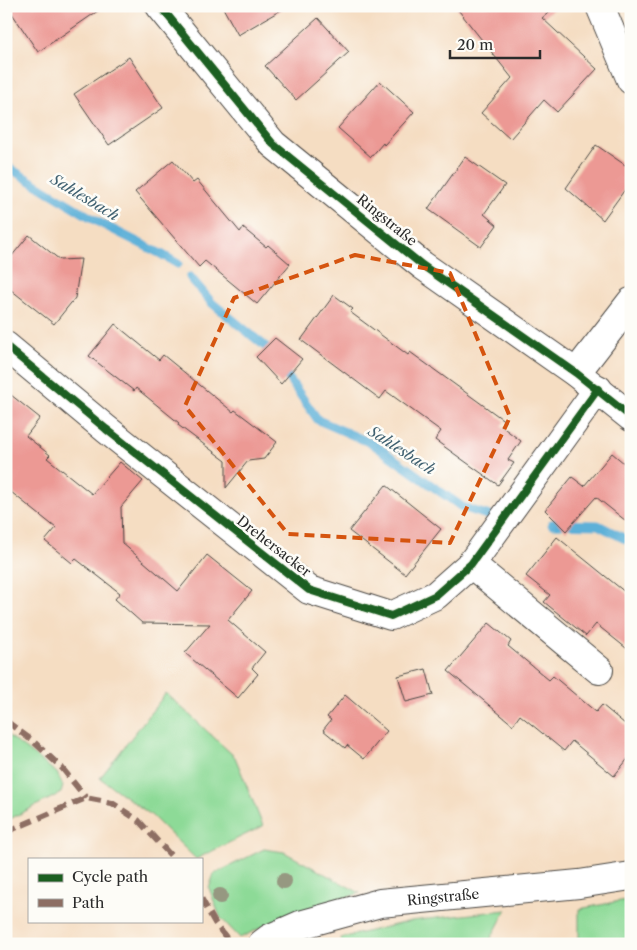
<svg xmlns="http://www.w3.org/2000/svg" width="637" height="950" font-family="'Libre Caslon Text',serif">
<style>
.green{fill:#8dda97;stroke:#5c8261}
.lines{fill:none;stroke-linecap:round;stroke-linejoin:round}
.stream{stroke:#5db0d8;stroke-width:9}
.building{fill:#ec9994}
.minor-casing{stroke:#494642;stroke-width:30}
.minor{stroke:#fff;stroke-width:28}
.quiet{stroke:#8d6e63;stroke-width:6;stroke-dasharray:12 6;stroke-linecap:butt}
.cycleway-casing{stroke:#fdfcf7;stroke-width:11}
.cycleway{stroke:#1b5e20;stroke-width:8}
.tree{fill:#969881}
.marked{fill:none;stroke:#d5540f;stroke-width:4;stroke-dasharray:10 6;stroke-linejoin:round}
.labels{text-anchor:middle;dominant-baseline:central;stroke-width:5;stroke-linejoin:round;paint-order:stroke}
.street-label{font-size:14px;fill:#2b2b2b;stroke:#fdfcf7}
.water-label{font-size:15px;font-style:italic;fill:#3f6070;stroke:#fdfcf7}
</style>
<rect width="100%" height="100%" fill="#fdfcf7"/>
<filter id="ink" filterUnits="userSpaceOnUse"><feTurbulence type="fractalNoise" baseFrequency=".02" numOctaves="2"/><feDisplacementMap in="SourceGraphic" scale="10" xChannelSelector="R" yChannelSelector="G"/><feConvolveMatrix kernelMatrix="1 2 1 2 8 2 1 2 1" color-interpolation-filters="sRGB"/></filter>
<filter id="wash" filterUnits="userSpaceOnUse"><feTurbulence type="fractalNoise" baseFrequency=".0096" numOctaves="4" result="noise"/><feDisplacementMap in="SourceGraphic" scale="20" xChannelSelector="R" yChannelSelector="G"/><feGaussianBlur stdDeviation="1.12" result="paint"/><feColorMatrix in="noise" values="0 0 0 0 0 0 0 0 0 0 0 0 0 0 0 0 0 1.4 0 .05"/><feComposite in="paint" operator="in"/></filter>
<g filter="url(#wash)">
<rect width="100%" height="100%" fill="#f5ddc2"/>
<g class="green">
<path d="M166,693L235,757L263,826L196,859L151,815L100,778Z"/>
<path d="M6,734L57,773L63,786L61,793L6,821Z"/>
<path d="M264,849L284,852L360,893L274,921L240,938L220,917L209,888L214,874Z"/>
<path d="M631,899V944H579V909Z"/>
<path d="M506,910L488,944H340L341,938L411,921Z"/>
</g>
<g class="lines">
<g class="stream">
<path d="M6,166L100,223L161,254L178,264"/>
<path d="M190,277L212,303L266,347"/>
<path d="M287,376L318,420L373,444L462,507L490,516"/>
<path d="M552,524L598,525L631,542"/>
</g>
</g>
<g id="blocks">
<g class="building">
<path d="M7,6H105L38,52Z"/>
<path d="M222,6H288L238,35Z"/>
<path d="M455,6H557L542,18L597,69L557,112L544,100L510,139L481,113L512,78Z"/>
<path d="M318,18L349,52L296,100L265,66Z"/>
<path d="M129,57L163,108L109,145L74,94Z"/>
<path d="M380,81L414,112L384,145L383,143L371,157L338,128Z"/>
<path d="M596,145L631,169V181L603,220L566,188Z"/>
<path d="M465,157L505,185L484,214L497,225L481,247L428,209Z"/>
<path d="M173,160L193,183L197,180L240,232L243,228L266,247L268,245L290,264L257,304L205,261L199,267L135,192Z"/>
<path d="M29,235L60,260L81,259L75,298L54,324L6,286V263Z"/>
<path d="M334,295L353,309L350,312L408,355L410,352L505,421L501,426L521,441L508,460L514,463L498,485L435,440L441,431L386,391L380,399L301,340Z"/>
<path d="M115,324L159,360L163,355L233,412L235,410L277,442L264,459L248,461L226,488V461L178,425L179,423L136,388L134,391L89,356Z"/>
<path d="M275,338L302,359L281,384L256,357Z"/>
<path d="M6,391L40,418L26,436L50,455L47,458L92,494L120,462L143,481L121,507L122,543L178,591L207,555L252,591L228,620L265,652L252,668L258,674L238,698L185,653L210,624L142,623L115,599L120,593L76,559L72,563L45,541L56,528L6,488Z"/>
<path d="M612,453L631,469V525L596,497L566,531L545,510L572,477L584,486Z"/>
<path d="M386,485L441,529L405,574L349,531Z"/>
<path d="M557,537L631,597V652L596,624L586,636L544,602L550,595L526,576Z"/>
<path d="M489,623L511,641L508,646L549,680L553,676L596,712L602,705L631,729V755L614,776L572,741L564,751L520,715L513,725L448,671Z"/>
<path d="M426,669L433,695L406,702L398,676Z"/>
<path d="M345,695L387,731L364,759L347,745L345,748L323,730L331,720L327,717Z"/>
</g>
</g>
</g>
<g filter="url(#ink)">
<use href="#blocks" fill-opacity="0" stroke="#494642" stroke-width="1"/>
<g class="lines">
<g class="minor-casing">
<g id="minor">
<path d="M160,6L273,144L422,265L576,373L631,417"/>
<path d="M600,6L631,80"/>
<path d="M6,346L106,429L309,590L391,616L436,595L471,564L598,389"/>
<path d="M576,373L631,302"/>
<path d="M471,564L599,670"/>
<path id="s1" d="M262,944L270,938L300,925L380,903L579,884L631,876"/>
</g>
</g>
<use href="#minor" class="minor"/>
<g class="quiet">
<path d="M6,721L34,742L62,768L86,798"/>
<path d="M6,832L86,798L112,803L138,820L174,859"/>
<path d="M201,898L215,923L231,944"/>
</g>
<g class="cycleway-casing">
<g id="cycleway">
<path d="M160,6L273,144L422,265L576,373L631,417"/>
<path d="M6,346L106,429L309,590L391,616L436,595L471,564L598,389"/>
</g>
</g>
<use href="#cycleway" class="cycleway"/>
</g>
<g class="tree">
<circle cx="284" cy="881" r="8"/>
<circle cx="220" cy="896" r="8"/>
</g>
</g>
<path class="marked" d="M355,255L450,273L510,417L450,543L288,534L185,406L234,298Z"/>
<g class="labels">
<g class="street-label">
<text transform="translate(387 220) rotate(39)">Ringstraße</text>
<text transform="translate(274 546) rotate(38)">Drehersacker</text>
<text stroke="none"><textPath href="#s1" startOffset="189">Ringstraße</textPath></text>
</g>
<g class="water-label">
<text transform="translate(85 197) rotate(31)">Sahlesbach</text>
<text transform="translate(402 450) rotate(33)">Sahlesbach</text>
</g>
</g>
<rect width="637" height="950" fill="none" stroke="#fdfcf7" stroke-width="25"/>
<rect x="28" y="858" width="175" height="65" fill="#fdfcf7" stroke="#a9a8a5"/>
<rect x="38" y="874" width="25" height="8" fill="#1b5e20" stroke="#a9a8a5"/>
<text x="72" y="882" font-size="15" fill="#2b2b2b">Cycle path</text>
<rect x="38" y="899" width="25" height="8" fill="#8d6e63" stroke="#a9a8a5"/>
<text x="72" y="908" font-size="15" fill="#2b2b2b">Path</text>
<path d="M450 50v8h90v-8" fill="none" stroke="#2b2b2b" stroke-width="2.5"/>
<text x="457" y="50" font-size="15" fill="#2b2b2b" stroke="#fdfcf7" stroke-width="4" paint-order="stroke">20 m</text>
</svg>
